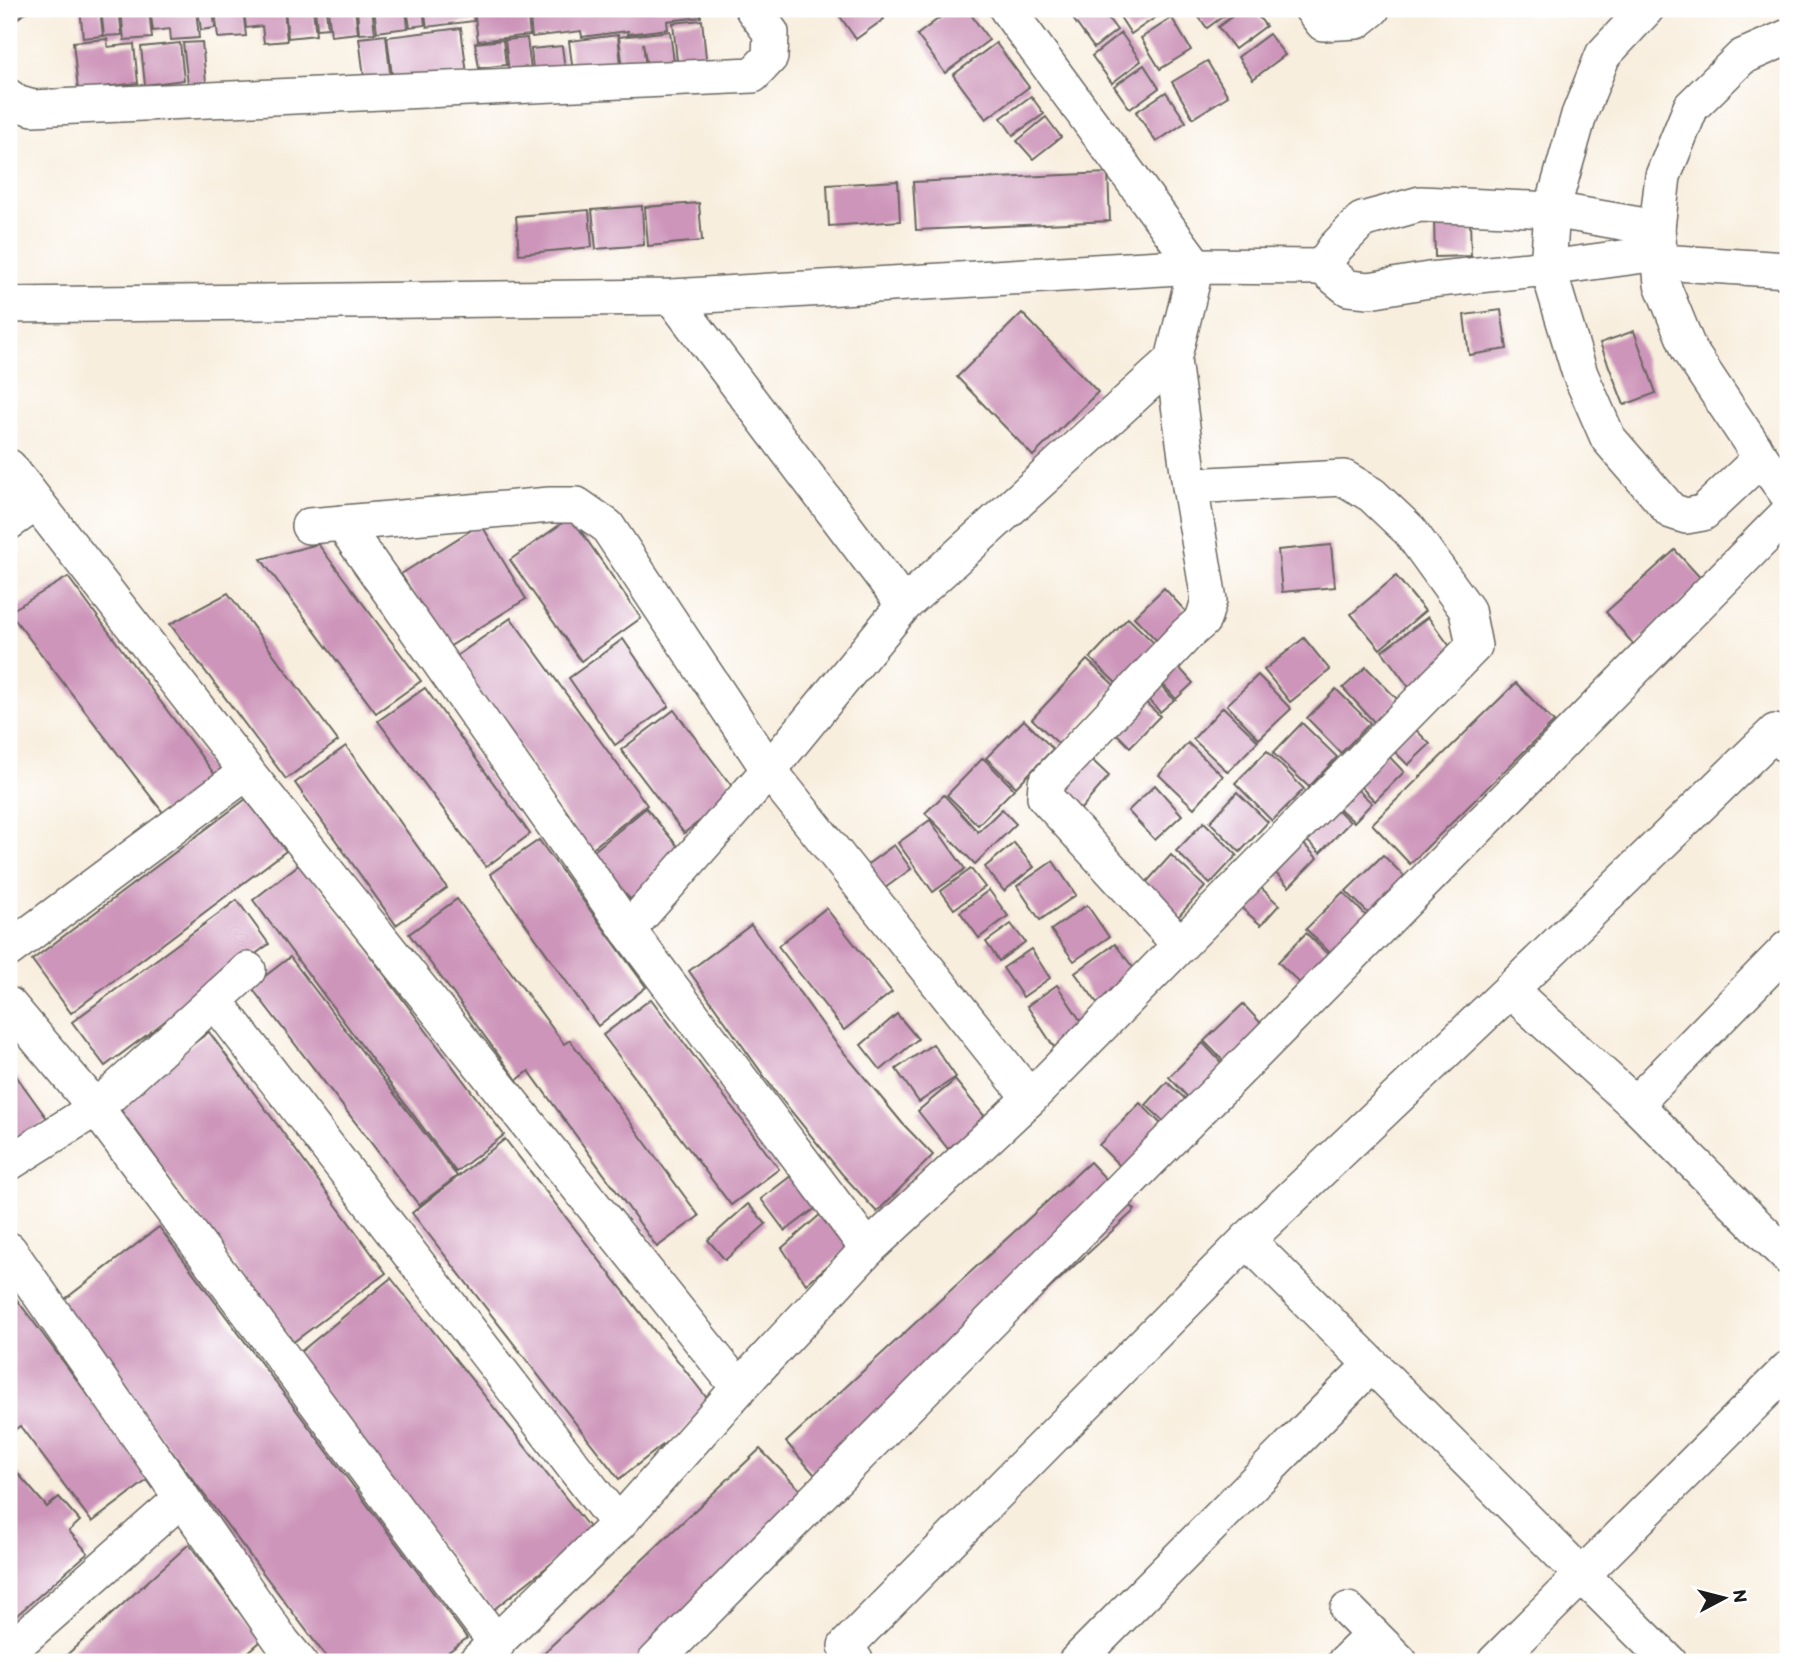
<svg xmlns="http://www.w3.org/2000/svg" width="1797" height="1671" font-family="Itim,sans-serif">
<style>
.building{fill:#cd95ba}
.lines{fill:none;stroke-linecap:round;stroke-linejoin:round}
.minor-casing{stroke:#696660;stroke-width:38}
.minor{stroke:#fff;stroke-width:35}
</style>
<rect width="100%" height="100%" fill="#fff"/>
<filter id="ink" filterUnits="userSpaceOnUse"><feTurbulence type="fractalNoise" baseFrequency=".0143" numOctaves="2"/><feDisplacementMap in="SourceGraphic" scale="14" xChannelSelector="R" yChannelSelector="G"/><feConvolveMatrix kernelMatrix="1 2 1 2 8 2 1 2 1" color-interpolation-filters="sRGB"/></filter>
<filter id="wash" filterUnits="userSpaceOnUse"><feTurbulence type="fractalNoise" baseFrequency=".00686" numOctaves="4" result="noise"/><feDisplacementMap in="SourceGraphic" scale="28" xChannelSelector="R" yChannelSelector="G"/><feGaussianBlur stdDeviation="1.57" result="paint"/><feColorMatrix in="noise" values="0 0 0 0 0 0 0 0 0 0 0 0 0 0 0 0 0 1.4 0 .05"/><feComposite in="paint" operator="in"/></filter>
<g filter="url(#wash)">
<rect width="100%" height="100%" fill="#f8eede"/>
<g id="blocks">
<g class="building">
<path d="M9,9H30L9,25Z"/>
<path d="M80,9H100L103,36L83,38Z"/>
<path d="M101,9H119L122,35L104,36Z"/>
<path d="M121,9H149L152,38L124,40Z"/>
<path d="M150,9H196L199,38L171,40L170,29L153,31Z"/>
<path d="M198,9H213L215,28L201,30Z"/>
<path d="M215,9H243L246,36L218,38Z"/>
<path d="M244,9H284L287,41L264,43L262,26L246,28Z"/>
<path d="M285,9H313L316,35L288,38Z"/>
<path d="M315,9H326L328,28L317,29Z"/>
<path d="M328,9H355L358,33L331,36Z"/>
<path d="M357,9H372L375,33L359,34Z"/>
<path d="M374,9H406L408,28L377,32Z"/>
<path d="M407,9H423L425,25L410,27Z"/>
<path d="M424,9H472L474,21L427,27Z"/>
<path d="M474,9H527L530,35L478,41Z"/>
<path d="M529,9H700L701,17L667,21L668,29L628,34V31L582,37L581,31L532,37Z"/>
<path d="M847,9H876L884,19L856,39L839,15Z"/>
<path d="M951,9H967L989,40L945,73L917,35Z"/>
<path d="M1081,9H1101L1117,30L1094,48L1071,16Z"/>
<path d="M1115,9H1159L1162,13L1131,34Z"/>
<path d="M1193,9H1233L1207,28Z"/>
<path d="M1242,9H1252L1266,26L1235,49L1218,27Z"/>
<path d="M1172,18L1191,50L1160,69L1141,38Z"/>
<path d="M702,20L707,67L678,70L673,23Z"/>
<path d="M461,28L467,74L393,83L387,37Z"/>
<path d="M670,31L675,70L648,73L643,43L647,76L624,78L619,37Z"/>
<path d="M1121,33L1141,61L1112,83L1092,56Z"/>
<path d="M1269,34L1285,55L1253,79L1238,57Z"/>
<path d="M386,35L391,82L365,85L359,38Z"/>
<path d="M618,35L622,75L574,80L569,41Z"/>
<path d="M527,38L532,79L510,81L505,40Z"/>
<path d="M107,39L108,47L134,44L138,83L78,90L73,42Z"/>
<path d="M503,40L506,65L479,68L475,43Z"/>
<path d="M202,42L206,82L188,84L183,43Z"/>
<path d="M180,43L184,80L145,85L141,47Z"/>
<path d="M996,43L1029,87L986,119L953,75Z"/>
<path d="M562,46L566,77L534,80L531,49Z"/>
<path d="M1207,61L1228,96L1193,118L1172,82Z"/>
<path d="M1144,65L1159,88L1130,109L1114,86Z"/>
<path d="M1166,92L1186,122L1156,142L1136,112Z"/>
<path d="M1031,96L1044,114L1013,135L1001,118Z"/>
<path d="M1046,117L1061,137L1033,159L1017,141Z"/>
<path d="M1108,173L1110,221L916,230L913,182Z"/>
<path d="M898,181L900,221L829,226L827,185Z"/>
<path d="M699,203L702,241L648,246L645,207Z"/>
<path d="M642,206L644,245L596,249L592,210Z"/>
<path d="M589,210L592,247L519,254L516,216Z"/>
<path d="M1470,219L1471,256L1435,257L1434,220Z"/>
<path d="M1501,310L1507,349L1469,355L1464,315Z"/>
<path d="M1022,313L1098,392L1033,456L957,377Z"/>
<path d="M1634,331L1656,393L1624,405L1600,343Z"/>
<path d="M571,517L641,618L581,661L510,560Z"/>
<path d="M481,524L526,599L447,648L401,574Z"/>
<path d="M318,544L421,681L376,713L261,559Z"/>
<path d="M1331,545L1335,587L1282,592L1278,550Z"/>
<path d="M1675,550L1704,582L1634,645L1606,612Z"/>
<path d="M1396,576L1425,611L1380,649L1351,614Z"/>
<path d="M68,577L218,779L168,819L9,612Z"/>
<path d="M1164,588L1190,616L1160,644L1134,617Z"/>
<path d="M228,593L338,741L286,779L170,624Z"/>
<path d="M1428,617L1457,656L1411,690L1382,651Z"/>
<path d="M511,618L647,805L589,851L510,732L452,659Z"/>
<path d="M1128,618L1155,644L1117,684L1090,658Z"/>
<path d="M1304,638L1330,670L1290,702L1264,670Z"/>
<path d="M623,639L669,706L615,745L569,678Z"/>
<path d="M1087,660L1115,686L1060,745L1032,719Z"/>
<path d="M1176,664L1193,683L1176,699L1159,680Z"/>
<path d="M1366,667L1399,701L1375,723L1343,688Z"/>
<path d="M1258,675L1291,709L1259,739L1227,705Z"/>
<path d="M1157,681L1174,700L1160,712L1143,693Z"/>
<path d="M1516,683L1554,722L1410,864L1372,824Z"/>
<path d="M425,688L530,834L486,867L378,721Z"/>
<path d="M1336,689L1370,723L1341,753L1307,718Z"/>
<path d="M1139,696L1160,716L1130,747L1109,726Z"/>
<path d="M1223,707L1258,741L1228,772L1193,739Z"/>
<path d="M674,710L737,793L684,833L621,750Z"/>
<path d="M1024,720L1053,749L1016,787L986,758Z"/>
<path d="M1302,723L1337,757L1309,787L1273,753Z"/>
<path d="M1411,725L1430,744L1408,765L1390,747Z"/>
<path d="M1188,743L1223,776L1194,808L1159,775Z"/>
<path d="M346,746L447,888L396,925L295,783Z"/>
<path d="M1382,749L1404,772L1375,801L1353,779Z"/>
<path d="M1267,751L1304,789L1272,821L1235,783Z"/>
<path d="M983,758L1014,789L978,825L947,795Z"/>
<path d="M1090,758L1109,776L1074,817L1053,800Z"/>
<path d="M1349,782L1372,803L1354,822L1331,801Z"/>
<path d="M1155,785L1182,815L1155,840L1128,811Z"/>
<path d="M1237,792L1268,822L1240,852L1210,822Z"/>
<path d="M944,795L978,832L1002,809L1016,824L975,864L925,813Z"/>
<path d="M246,799L286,851L71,1013L32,960Z"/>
<path d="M1329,801L1350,822L1320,853L1298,832Z"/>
<path d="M646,808L689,860L630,899L589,855Z"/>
<path d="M930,820L965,869L933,892L898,843Z"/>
<path d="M1204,822L1237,855L1210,884L1176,851Z"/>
<path d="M1297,837L1317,858L1289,887L1269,866Z"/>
<path d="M539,840L646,987L598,1026L490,874Z"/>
<path d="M1014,843L1034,867L1004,891L985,867Z"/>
<path d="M894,845L911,869L878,893L861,869Z"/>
<path d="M1171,855L1205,887L1178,917L1144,885Z"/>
<path d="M1383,855L1412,884L1376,921L1346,891Z"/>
<path d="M1053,861L1076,895L1040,920L1017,886Z"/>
<path d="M301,863L504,1135L456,1172L253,900Z"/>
<path d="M971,869L985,887L954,909L941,891Z"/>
<path d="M1257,884L1279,905L1261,925L1238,905Z"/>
<path d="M989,890L1008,916L979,938L960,912Z"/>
<path d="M1343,892L1373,923L1336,959L1306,929Z"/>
<path d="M457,899L564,1044L570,1040L699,1216L657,1247L529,1071L517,1080L409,934Z"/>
<path d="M237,900L269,944L105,1066L72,1022Z"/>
<path d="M1087,905L1109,937L1074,961L1051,930Z"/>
<path d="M826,908L892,992L844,1030L778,946Z"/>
<path d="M1011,924L1025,942L999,961L986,942Z"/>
<path d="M751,925L836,1043L903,1124L933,1155L877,1212L842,1174L774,1090L689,971Z"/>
<path d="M1306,933L1336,962L1308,991L1278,962Z"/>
<path d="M1115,944L1141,978L1101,1008L1075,973Z"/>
<path d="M1031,949L1050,978L1023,997L1003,968Z"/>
<path d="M290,957L457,1176L419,1205L251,987Z"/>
<path d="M1057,985L1084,1026L1054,1047L1027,1006Z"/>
<path d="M651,999L779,1169L731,1205L603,1035Z"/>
<path d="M1243,1004L1270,1033L1232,1070L1204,1041Z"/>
<path d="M897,1014L918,1039L881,1070L861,1045Z"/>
<path d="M209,1032L386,1273L292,1343L115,1102Z"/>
<path d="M1203,1043L1230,1072L1195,1105L1169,1077Z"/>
<path d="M933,1044L956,1077L919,1102L896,1069Z"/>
<path d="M9,1066L48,1120L9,1148Z"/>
<path d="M955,1080L986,1118L948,1149L918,1111Z"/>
<path d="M1167,1082L1194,1107L1173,1130L1146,1105Z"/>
<path d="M1140,1103L1170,1133L1129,1175L1099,1145Z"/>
<path d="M505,1139L713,1406L619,1479L412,1213Z"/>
<path d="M1090,1162L1135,1210L829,1491L786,1442Z"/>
<path d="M796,1172L820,1205L785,1231L761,1199Z"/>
<path d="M748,1204L766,1224L725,1260L708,1240Z"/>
<path d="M822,1213L851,1246L806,1284L782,1248Z"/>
<path d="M159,1227L467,1638L435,1662H330L60,1303Z"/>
<path d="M391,1278L592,1531L493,1610L293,1358Z"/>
<path d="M9,1289L150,1478L92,1522L20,1426L9,1434Z"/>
<path d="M760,1449L810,1500L640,1662H534Z"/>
<path d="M14,1469L47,1507L59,1497L80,1521L69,1531L88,1553L9,1622V1473Z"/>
<path d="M189,1544L261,1641L237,1662H59Z"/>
</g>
</g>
</g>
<g filter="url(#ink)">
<use href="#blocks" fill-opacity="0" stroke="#696660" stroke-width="2"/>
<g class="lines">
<g class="minor-casing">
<g id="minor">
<path d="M1007,9L1196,266L1173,360L1190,486L1209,600L1203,620L1187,634L1046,783L1045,797L1180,945"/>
<path d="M1312,9L1323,23L1357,21L1372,9"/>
<path d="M1646,9L1603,55L1579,115L1552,210L1548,268L1580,374L1608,438L1671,511L1686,516L1703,513L1761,458L1689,350L1662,284L1657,228L1663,176L1691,107L1742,57L1788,37"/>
<path d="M9,97L16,103L33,108L753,75L770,57L771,33L753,9"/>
<path d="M1660,262L1788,270"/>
<path d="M1322,267L1335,248L1362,220L1420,204L1552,210L1657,228"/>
<path d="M672,297L904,605"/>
<path d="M9,305L672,297L1196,266L1322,267L1348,288L1369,290L1429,280L1548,268L1659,253"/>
<path d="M1761,458L1788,495"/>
<path d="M9,467L247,772L739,1388"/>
<path d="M9,522L36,503"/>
<path d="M342,523L628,930L868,1249"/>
<path d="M309,526L550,505H577L607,526L769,770L1030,1098"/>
<path d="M628,930L769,770L904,605L1173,360"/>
<path d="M9,949L247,772"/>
<path d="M1510,990L1635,1104L1788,1257"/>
<path d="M215,1001L618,1524"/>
<path d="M9,1005L96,1108L497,1644"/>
<path d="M1635,1104L1788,948"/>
<path d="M9,1163L96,1108L248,970"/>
<path d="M1247,1240L1669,1662"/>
<path d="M9,1250L283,1643L299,1662"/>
<path d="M1348,1610L1400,1662"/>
<path d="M9,1651L182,1498"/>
<path d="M476,1662L618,1524L739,1388L868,1249L1030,1098L1474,646L1467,610L1410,531L1372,495L1344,478L1190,486"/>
<path d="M655,1662L1788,513"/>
<path d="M856,1662L846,1646L1247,1240L1510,990L1775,732L1788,746"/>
<path d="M1076,1662L1371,1365"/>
<path d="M1345,1662L1373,1635"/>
<path d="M1495,1662L1788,1369"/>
</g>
</g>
<use href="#minor" class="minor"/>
</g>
</g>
<rect width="1797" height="1671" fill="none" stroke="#fff" stroke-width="35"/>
<g transform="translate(1724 1598) rotate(83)" stroke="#ffffff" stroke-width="5" paint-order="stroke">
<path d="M0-5L12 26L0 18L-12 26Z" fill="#1c1c1c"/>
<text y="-10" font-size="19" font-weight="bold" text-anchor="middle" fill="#1c1c1c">N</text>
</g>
</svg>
